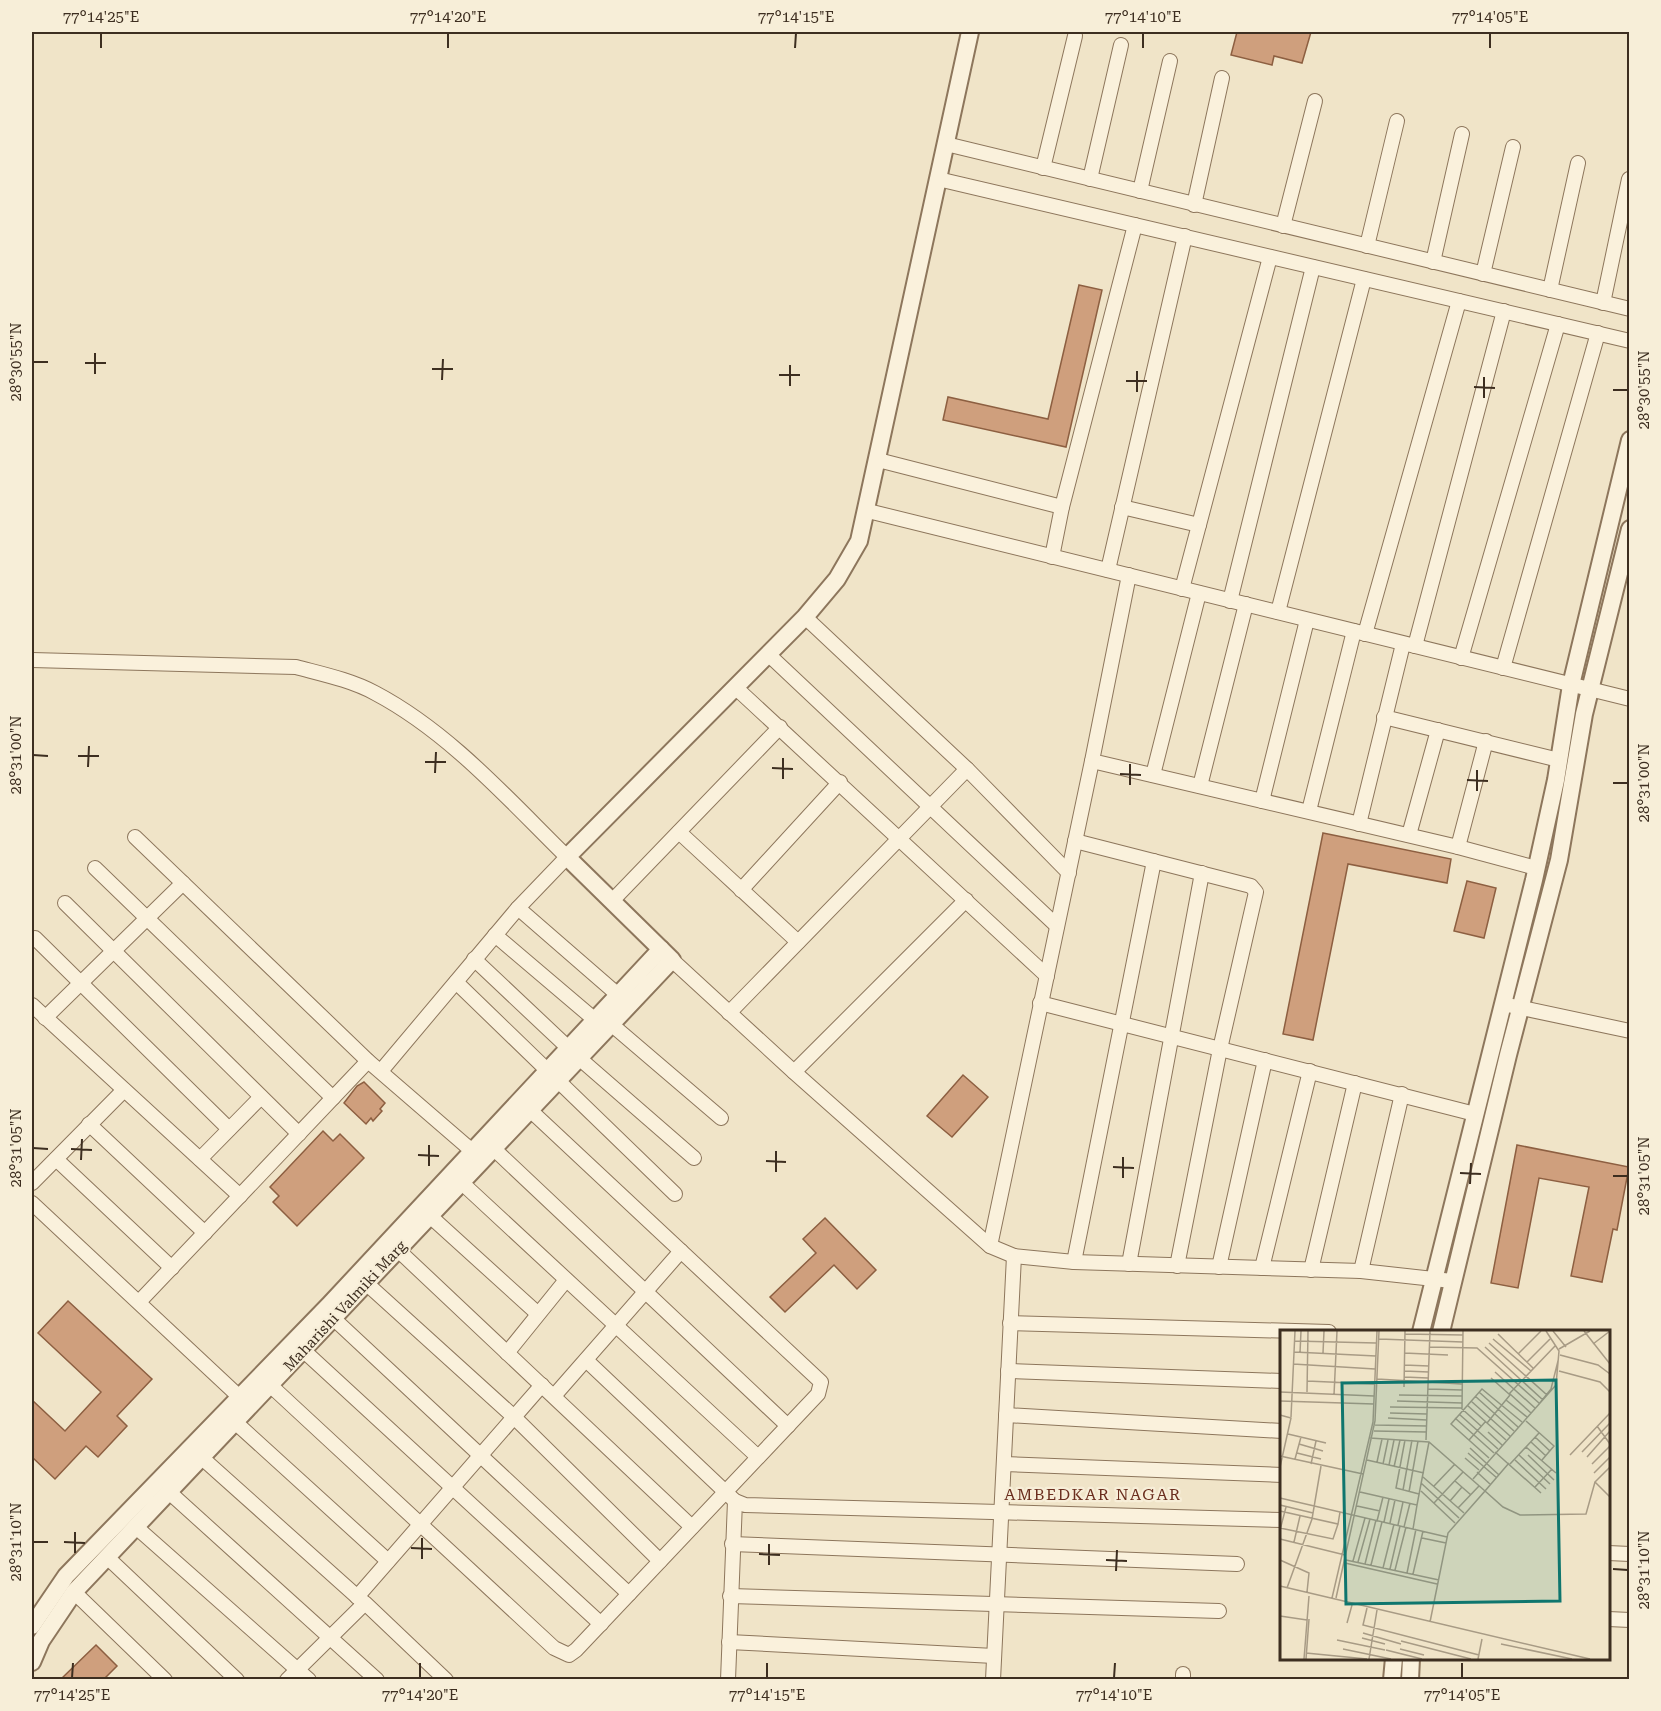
<svg xmlns="http://www.w3.org/2000/svg" width="1661" height="1711" font-family="'Roboto Serif',serif">
<style>
.building{fill:#cf9f7d;stroke:#8d5f41;stroke-width:1.5}
.lines{fill:none;stroke-linecap:round;stroke-linejoin:round}
.minor-casing{stroke:#8d765c;stroke-width:16}
.tertiary-casing{stroke:#8d765c;stroke-width:20}
.minor{stroke:#faf1dc;stroke-width:14}
.tertiary{stroke:#faf1dc;stroke-width:16}
.ticks{fill:none;stroke:#3d2e20;stroke-width:2}
.labels{text-anchor:middle;dominant-baseline:central;stroke-width:4.5;stroke-linejoin:round;paint-order:stroke}
.street-label{font-size:15px;fill:#3d2e20;stroke:#f7eed8}
.neighbourhood-label{font-size:16px;letter-spacing:1.5px;fill:#6b2e1e;stroke:#f7eed8}
.inset-road{fill:none;stroke:#a89b85;stroke-width:1.5}
.view{fill:#0f766e;fill-opacity:0.15;stroke:#0f766e;stroke-width:3}
.inset-edge{fill:none;stroke:#3d2e20;stroke-width:3}
.neatline{fill:none;stroke:#3d2e20;stroke-width:2}
.ticks-label{font-size:15px;text-anchor:middle;fill:#3d2e20}
</style>
<rect width="100%" height="100%" fill="#f0e4c8"/>
<g class="building">
<path d="M1237,32H1311L1302,63L1274,56L1272,65L1231,55Z"/>
<path d="M1079,285L1102,290L1066,447L943,420L948,397L1048,419Z"/>
<path d="M1323,833L1451,859L1447,883L1348,864L1313,1040L1283,1034Z"/>
<path d="M1467,881L1496,888L1484,938L1454,931Z"/>
<path d="M963,1075L988,1097L952,1137L927,1116Z"/>
<path d="M364,1082L385,1103L380,1109L382,1111L373,1121L371,1118L366,1124L344,1103L357,1086Z"/>
<path d="M323,1131L333,1141L340,1134L364,1158L297,1226L273,1202L279,1196L270,1187Z"/>
<path d="M1517,1145L1629,1167L1617,1230L1613,1229L1602,1282L1571,1276L1589,1187L1539,1178L1518,1288L1491,1283Z"/>
<path d="M825,1218L876,1270L857,1289L834,1265L785,1312L770,1297L816,1253L803,1239Z"/>
<path d="M68,1301L152,1379L117,1416L127,1426L98,1457L86,1446L55,1479L32,1457V1400L65,1431L101,1392L38,1333Z"/>
<path d="M96,1645L117,1666L103,1680H60Z"/>
</g>
<g class="lines">
<g class="minor-casing">
<g id="minor">
<path d="M946,144L1630,309"/>
<path d="M1043,168L1075,36"/>
<path d="M938,179L1630,341"/>
<path d="M1090,179L1121,45"/>
<path d="M1140,191L1170,61"/>
<path d="M1194,205L1222,78"/>
<path d="M1283,226L1315,101"/>
<path d="M1367,246L1397,121"/>
<path d="M1433,262L1462,134"/>
<path d="M1483,274L1513,147"/>
<path d="M1550,290L1578,163"/>
<path d="M1603,303L1629,179"/>
<path d="M878,460L1062,507"/>
<path d="M1122,507L1199,525"/>
<path d="M868,511L1630,699"/>
<path d="M1052,557L1062,507L1135,225"/>
<path d="M1108,570L1185,236"/>
<path d="M1129,575L1092,761L1458,847L1536,868"/>
<path d="M1182,589L1270,257"/>
<path d="M1230,601L1313,267"/>
<path d="M1278,612L1364,279"/>
<path d="M805,617L967,769L1069,873"/>
<path d="M1365,634L1459,301"/>
<path d="M1415,646L1504,311"/>
<path d="M769,655L1057,926"/>
<path d="M1461,658L1558,324"/>
<path d="M32,660L296,667C322,674 351,680 375,693C449,732 508,799 567,857L518,908L381,1071"/>
<path d="M1503,668L1598,333"/>
<path d="M735,687L1047,976"/>
<path d="M1384,717L1559,760"/>
<path d="M1153,775L1199,593"/>
<path d="M1200,786L1246,604"/>
<path d="M1262,801L1307,620"/>
<path d="M1309,811L1354,631"/>
<path d="M1359,824L1403,644"/>
<path d="M679,832L798,942"/>
<path d="M1409,835L1438,730"/>
<path d="M135,837L368,1061L478,1156"/>
<path d="M1075,841L1251,886L1256,892L1220,1049L1177,1266"/>
<path d="M1458,847L1486,741"/>
<path d="M95,868L333,1098"/>
<path d="M741,890L840,782"/>
<path d="M612,901L780,727"/>
<path d="M65,903L299,1134"/>
<path d="M518,908L625,1001"/>
<path d="M495,935L601,1025"/>
<path d="M35,938L229,1129"/>
<path d="M474,959L579,1058L694,1158"/>
<path d="M672,960L794,1072L990,1246L1014,1256L1074,1262L1361,1271L1452,1281"/>
<path d="M456,982L675,1194"/>
<path d="M1040,1003L1475,1114"/>
<path d="M1503,1004L1630,1031"/>
<path d="M32,1005L240,1196"/>
<path d="M729,1013L967,769"/>
<path d="M45,1018L183,883"/>
<path d="M611,1024L721,1118"/>
<path d="M794,1072L966,900"/>
<path d="M89,1124L205,1233"/>
<path d="M493,1148L788,1426"/>
<path d="M56,1159L172,1268"/>
<path d="M200,1159L261,1097"/>
<path d="M461,1182L758,1457"/>
<path d="M32,1183L124,1090"/>
<path d="M32,1203L247,1404"/>
<path d="M430,1216L537,1313"/>
<path d="M990,1246L1092,761"/>
<path d="M398,1250L692,1527"/>
<path d="M1074,1262L1154,861"/>
<path d="M1129,1264L1202,873"/>
<path d="M1219,1267L1265,1060"/>
<path d="M1262,1268L1310,1071"/>
<path d="M1311,1270L1355,1083"/>
<path d="M1361,1271L1402,1094"/>
<path d="M366,1283L514,1417L660,1561"/>
<path d="M139,1302L368,1061"/>
<path d="M333,1318L629,1594"/>
<path d="M1010,1323L1329,1332"/>
<path d="M303,1350L601,1624"/>
<path d="M507,1353L566,1280"/>
<path d="M586,1360L735,1501L745,1505L1282,1520"/>
<path d="M1008,1371L1282,1381"/>
<path d="M270,1385L554,1648L569,1655L576,1650L818,1394L821,1382L530,1110"/>
<path d="M554,1396L681,1251"/>
<path d="M1006,1415L1282,1431"/>
<path d="M235,1422L388,1561"/>
<path d="M201,1457L363,1602"/>
<path d="M1004,1464L1282,1475"/>
<path d="M169,1492L377,1680"/>
<path d="M136,1527L309,1680"/>
<path d="M732,1544L1237,1564"/>
<path d="M1608,1553L1630,1554"/>
<path d="M107,1557L237,1680"/>
<path d="M74,1592L165,1680"/>
<path d="M730,1596L1219,1611"/>
<path d="M357,1597L542,1385"/>
<path d="M1608,1619L1630,1620"/>
<path d="M729,1642L994,1656"/>
<path d="M287,1680L365,1603L446,1680"/>
<path d="M728,1680L735,1501"/>
<path d="M993,1680L1014,1256"/>
<path d="M1183,1680V1674"/>
</g>
</g>
<g class="tertiary-casing">
<g id="tertiary">
<path d="M1421,1332L1534,880L1556,780L1571,685L1630,440"/>
<path d="M1441,1332L1508,1055L1559,860L1584,714L1630,529"/>
<path d="M32,1626L66,1576L330,1304L661,949"/>
<path d="M32,1662L41,1641L74,1592L672,960L567,857L805,617L837,579L859,541L970,32"/>
<path d="M1392,1680L1394,1658"/>
<path d="M1410,1680L1411,1658"/>
</g>
</g>
<use href="#minor" class="minor"/>
<use href="#tertiary" class="tertiary"/>
</g>
<path class="ticks" d="M101,48V33M448,48V33M795,48L796,33M1143,48V33M1490,48V33M33,362H48M85,363H106M432,369H453M95,374V353M779,375H800M442,380L443,359M1126,381H1147M790,386V365M1474,387L1495,388M1613,390H1628M1137,392V371M1484,398V377M33,755L48,756M78,756H99M425,762H446M88,767L89,746M772,768L793,769M435,773L436,752M1120,774L1141,775M783,779V758M1467,780L1488,781M1613,783H1628M1130,785V764M1477,791V770M33,1148L48,1149M71,1149L92,1150M418,1155L439,1156M81,1160L82,1139M766,1161L786,1162M429,1166V1145M1113,1167L1134,1168M776,1172V1151M1460,1173L1481,1174M1613,1176H1628M1123,1178V1157M1470,1184L1471,1163M33,1542H48M64,1542L85,1543M411,1548L432,1549M75,1553V1532M759,1554L780,1555M422,1559V1538M1106,1560L1127,1561M769,1565V1544M1613,1569L1628,1570M1116,1571L1117,1550M72,1678L73,1663M420,1678V1663M767,1678V1663M1114,1678L1115,1663M1462,1678V1663"/>
<g class="labels">
<g class="street-label">
<text transform="translate(345 1306) rotate(-47)">Maharishi Valmiki Marg</text>
</g>
<g class="neighbourhood-label">
<text x="1093" y="1494">AMBEDKAR NAGAR</text>
</g>
</g>
<g transform="translate(1280 1330)">
<rect width="330" height="330" fill="#f0e4c8"/>
<path class="inset-road" d="M273,1L286,17M304,1L330,34M125,4L183,5M218,4L253,38M99,9L183,12M213,9L251,41M14,11L96,13M209,13L267,65M313,14L330,1M149,17L197,18L259,73M205,17L263,70M279,19L310,1M14,22L96,26M20,23L21,1M43,23L44,1M124,23L168,25M238,24L261,1M280,25L318,35L330,44M247,32L270,9M13,34L95,39M124,35L149,36M124,41L149,42M279,41L320,52L330,62M215,42L255,78M124,47L148,48M211,48L229,64L275,16M97,49L182,54M27,51L94,54M124,57L125,1M148,59L182,60M0,62L94,66M27,62L28,1M199,62L238,97M230,64L251,83M54,65L57,1M119,65L182,66M195,66L234,101M226,70L247,87M0,71L94,74M117,71L182,73M191,71L230,106M259,74L271,59L278,31M187,75L226,110M110,77L181,78L201,96M182,78L183,1M110,83L147,84M179,84L218,119M0,85L11,88L0,137M11,87L15,1M108,88L147,90M175,88L214,123M246,91L274,116L262,130M207,93L230,65M95,95L147,96M317,96L330,114M94,101L147,102M208,102L222,115M8,104L46,113M255,107L270,121M90,108L149,112L205,161L168,203L150,292M125,110L116,158L139,164M146,110L150,1M189,110L206,91M251,112L266,126M19,114L43,121M246,117L276,143M190,118L219,145M215,122L261,163M302,122L330,93M17,123L41,129M188,123L217,148M239,125L270,154M248,125L274,150M290,125L330,83M0,126L83,144M307,127L330,101M185,128L199,140M209,128L171,94L202,59L242,92M15,129L21,107M87,130L144,143M235,130L266,159M97,132L102,109M229,133L205,161L223,177L240,185L306,184L315,152M31,134L36,111M103,134L108,110M230,134L259,103M312,134L330,116M109,135L114,110M114,137L120,110M330,137L315,152L330,167M197,142L211,155M314,143L330,127M143,147L184,183M193,149L276,55L279,21L266,1M175,151L191,165M141,153L179,188M154,156L175,134M255,157L272,139M123,160L132,110M141,161L175,193M80,162L137,175L133,199M129,162L138,111M0,168L167,207M170,171L182,157M154,173L183,142M0,175L33,183M137,175L149,112M77,176L100,181M178,178L199,156M0,181L58,194L60,182M97,191L103,167M104,192L109,169M110,193L115,170M118,195L123,172M124,197L130,173M0,198L53,209L58,194M0,200L6,177M142,208L166,213M0,209L65,225M14,212L20,186M0,230L29,243L27,262M66,230L159,250M73,231L85,188M78,232L90,189M65,233L157,254M85,234L96,190M91,235L102,192M103,238L114,194M110,239L120,196M115,240L126,197M127,243L136,199M133,244L143,201M0,256L310,329M7,258L32,189L41,136M52,268L93,92L97,1M56,268L95,91L99,1M87,278L83,295L199,325M0,286L27,290M67,293L72,275M83,303L121,314M82,308L105,314M57,310L105,320M121,311L191,329M221,314L292,329M63,319L111,329M120,319L144,325M106,320L142,329M26,323L87,329M24,329L29,266M26,329L29,289M89,329L97,280M198,329L202,309"/>
<path class="view" d="M276,50L280,271L66,274L62,53Z"/>
<rect width="330" height="330" class="inset-edge"/>
</g>
<rect width="1661" height="1711" fill="none" stroke="#f7eed8" stroke-width="66"/>
<rect x="33" y="33" width="1595" height="1645" class="neatline"/>
<g class="ticks-label">
<text x="101" y="22">77°14'25"E</text>
<text x="448" y="22">77°14'20"E</text>
<text x="796" y="22">77°14'15"E</text>
<text x="1143" y="22">77°14'10"E</text>
<text x="1490" y="22">77°14'05"E</text>
<text transform="translate(16 362) rotate(-90)" y="5">28°30'55"N</text>
<text transform="translate(1644 390) rotate(-90)" y="5">28°30'55"N</text>
<text transform="translate(16 755) rotate(-90)" y="5">28°31'00"N</text>
<text transform="translate(1644 783) rotate(-90)" y="5">28°31'00"N</text>
<text transform="translate(16 1148) rotate(-90)" y="5">28°31'05"N</text>
<text transform="translate(1644 1176) rotate(-90)" y="5">28°31'05"N</text>
<text transform="translate(16 1542) rotate(-90)" y="5">28°31'10"N</text>
<text transform="translate(1644 1570) rotate(-90)" y="5">28°31'10"N</text>
<text x="72" y="1700">77°14'25"E</text>
<text x="420" y="1700">77°14'20"E</text>
<text x="767" y="1700">77°14'15"E</text>
<text x="1114" y="1700">77°14'10"E</text>
<text x="1462" y="1700">77°14'05"E</text>
</g>
</svg>
